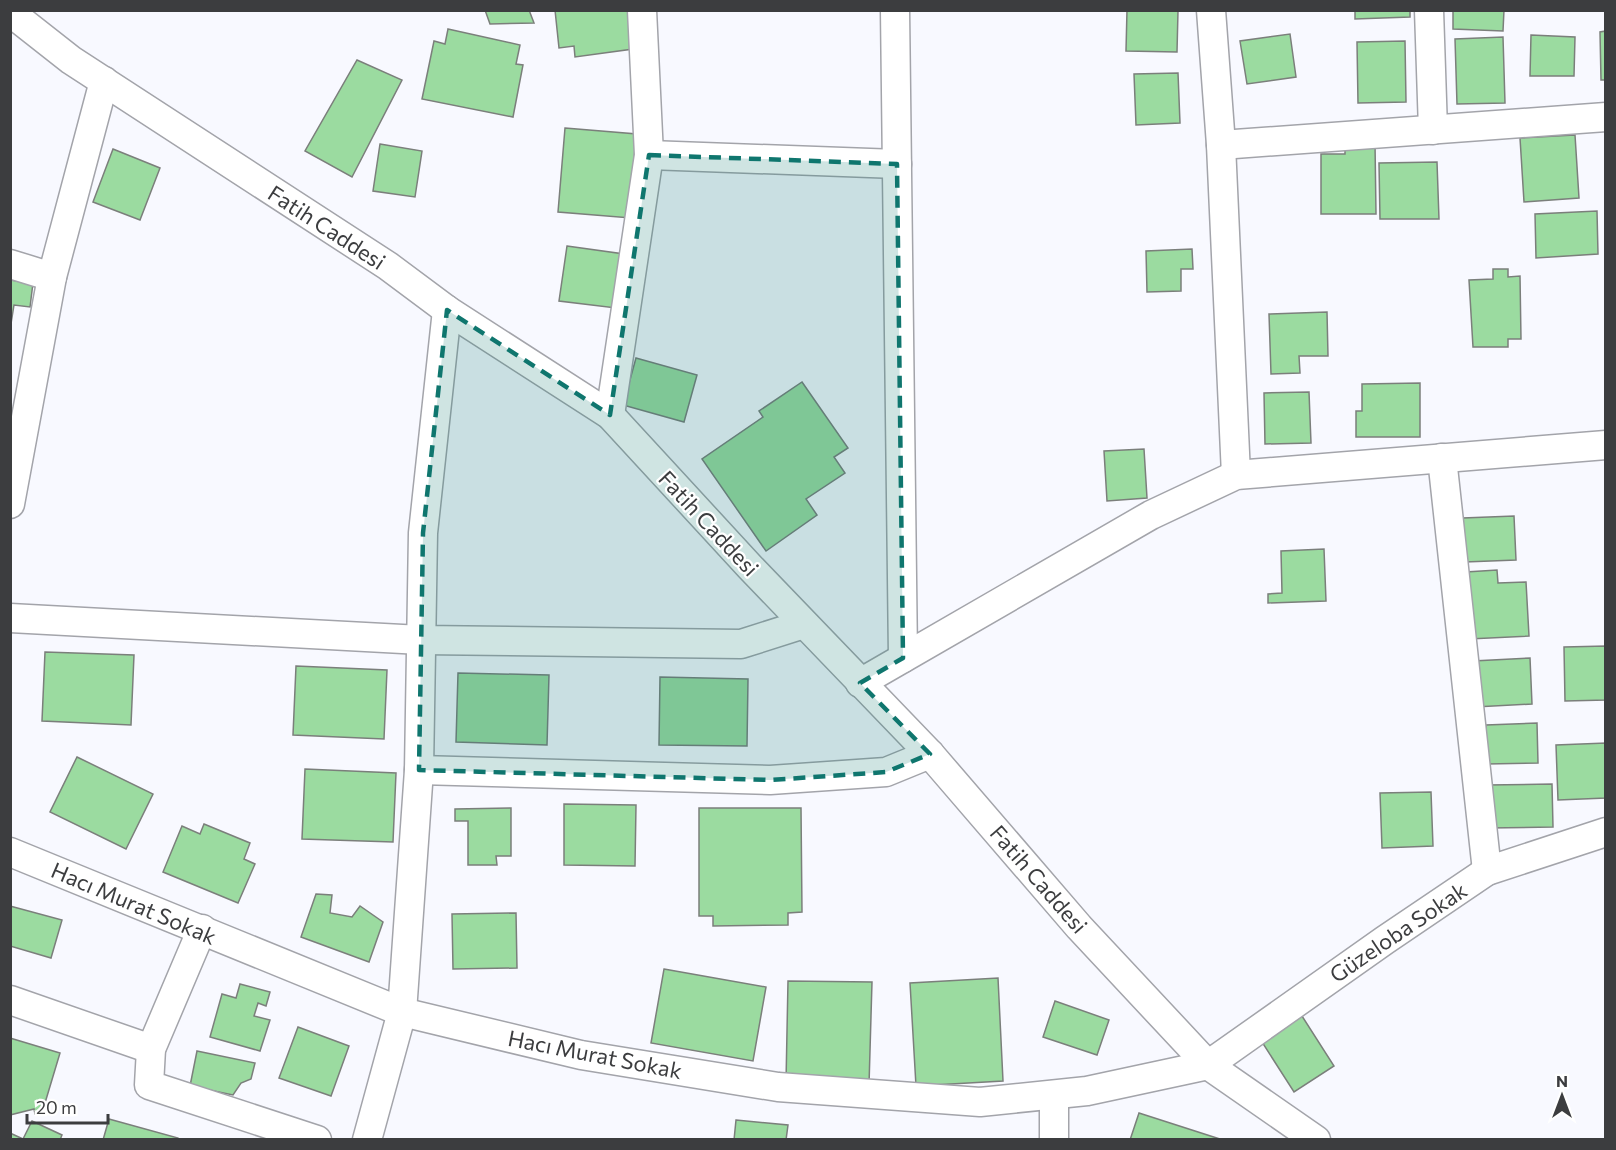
<svg xmlns="http://www.w3.org/2000/svg" width="1616" height="1150" font-family="Commissioner,sans-serif">
<style>
.building{fill:#9bdba0;stroke:#7b7f7b;stroke-width:1.5}
.lines{fill:none;stroke-linecap:round;stroke-linejoin:round}
.minor-casing{stroke:#a3a4aa;stroke-width:31}
.minor{stroke:#fff;stroke-width:28}
.marked{fill:#0f766e;fill-opacity:0.2;stroke:#0f766e;stroke-width:4.5;stroke-dasharray:12 8;stroke-linejoin:round}
.labels{text-anchor:middle;dominant-baseline:central;stroke-width:4.5;stroke-linejoin:round;paint-order:stroke}
.street-label{font-size:22px;fill:#3c3d3f;stroke:#fff}
</style>
<rect width="100%" height="100%" fill="#f8f9ff"/>
<g class="building">
<path d="M485,10H529L534,23L490,24Z"/>
<path d="M555,10H628L633,49L575,57L574,46L559,48Z"/>
<path d="M1127,10L1178,11L1177,52L1126,51Z"/>
<path d="M1355,10H1410V17L1355,19Z"/>
<path d="M1453,10H1504L1503,31L1453,29Z"/>
<path d="M448,29L520,45L516,64L523,65L513,117L422,99L434,41L445,44Z"/>
<path d="M1606,31V80H1601L1600,32Z"/>
<path d="M1290,34L1296,77L1247,84L1240,41Z"/>
<path d="M1531,35L1575,37L1574,76H1530Z"/>
<path d="M1503,37L1505,103L1457,104L1455,39Z"/>
<path d="M1405,41L1406,102L1358,103L1357,42Z"/>
<path d="M357,60L402,80L352,177L305,151Z"/>
<path d="M1178,73L1180,123L1136,125L1134,74Z"/>
<path d="M565,128L637,134L631,218L558,212Z"/>
<path d="M1575,135L1579,198L1524,202L1520,138Z"/>
<path d="M1345,143H1375L1376,214H1321V154H1345Z"/>
<path d="M380,144L422,151L415,197L373,191Z"/>
<path d="M113,149L160,168L140,220L93,202Z"/>
<path d="M1437,162L1439,219H1380L1379,163Z"/>
<path d="M1597,211L1598,254L1536,258L1535,214Z"/>
<path d="M567,246L624,254L616,308L559,301Z"/>
<path d="M1192,249L1193,269H1181V291L1147,292L1146,251Z"/>
<path d="M1493,269H1508V277L1520,276L1521,339H1508V347H1473L1469,280L1493,279Z"/>
<path d="M10,280L33,283L30,307L14,305L10,330Z"/>
<path d="M1327,312L1328,356H1299L1300,373L1271,374L1269,314Z"/>
<path d="M636,358L697,375L684,422L623,405Z"/>
<path d="M802,382L848,448L834,457L845,473L806,499L817,515L766,551L702,459L763,417L759,411Z"/>
<path d="M1420,383V437H1356V411H1362V384Z"/>
<path d="M1309,392L1311,443L1265,444L1264,393Z"/>
<path d="M1144,449L1147,498L1107,501L1104,451Z"/>
<path d="M1514,516L1516,560L1465,562L1463,518Z"/>
<path d="M1324,549L1326,601L1268,603V594L1282,593L1281,551Z"/>
<path d="M1497,570L1498,583L1526,582L1529,636L1469,639L1466,572Z"/>
<path d="M1606,646V700L1565,701L1564,647Z"/>
<path d="M45,652L134,655L131,725L42,721Z"/>
<path d="M1530,658L1532,704L1475,707L1473,661Z"/>
<path d="M296,666L387,670L384,739L293,735Z"/>
<path d="M458,673L549,675L547,745L456,742Z"/>
<path d="M660,677L748,679L747,746L659,745Z"/>
<path d="M1537,723L1538,763L1487,764L1486,725Z"/>
<path d="M1606,743V798L1558,800L1556,745Z"/>
<path d="M77,757L153,794L126,849L50,812Z"/>
<path d="M305,769L396,773L393,842L302,839Z"/>
<path d="M1552,784L1553,827L1488,828L1487,785Z"/>
<path d="M1431,792L1433,846L1382,848L1380,793Z"/>
<path d="M564,804L636,805L635,866L564,865Z"/>
<path d="M511,808V856H496L497,865H468V821H455V809Z"/>
<path d="M699,808H801L802,912L788,913V925L713,926V916H699Z"/>
<path d="M204,824L250,843L244,859L255,864L238,903L163,872L182,826L200,834Z"/>
<path d="M316,894L332,895L330,913L352,917L360,906L383,922L369,962L301,937Z"/>
<path d="M10,906L62,920L51,958L10,946Z"/>
<path d="M516,913L517,968L453,969L452,914Z"/>
<path d="M664,969L766,987L753,1061L651,1043Z"/>
<path d="M998,978L1003,1081L916,1086L910,983Z"/>
<path d="M788,981L872,982L869,1085L786,1082Z"/>
<path d="M240,984L270,992L266,1006L258,1003L254,1016L270,1020L260,1051L210,1037L222,994L236,998Z"/>
<path d="M1055,1001L1109,1020L1097,1055L1043,1037Z"/>
<path d="M1302,1016L1334,1066L1294,1092L1262,1042Z"/>
<path d="M298,1027L349,1046L331,1096L279,1078Z"/>
<path d="M10,1038L60,1053L42,1113L35,1114L34,1109L10,1115Z"/>
<path d="M197,1051L255,1063L251,1079L241,1083L233,1095L190,1086Z"/>
<path d="M1139,1113L1223,1140H1130Z"/>
<path d="M109,1119L178,1138V1140H103Z"/>
<path d="M736,1120L788,1125L786,1140H734Z"/>
<path d="M32,1121L62,1135L60,1140H10V1133L23,1139Z"/>
</g>
<g class="lines">
<g class="minor-casing">
<g id="minor">
<path d="M895,10L903,658"/>
<path d="M1211,10L1221,145L1236,475"/>
<path d="M1429,10L1433,130"/>
<path d="M10,12L71,60L388,266L447,310L610,415L750,567L930,754L1079,927L1208,1065L1316,1140"/>
<path d="M1221,145L1606,117"/>
<path d="M649,155L897,164"/>
<path d="M10,264L52,277"/>
<path d="M610,415L649,155L642,10"/>
<path d="M1442,458L1487,871"/>
<path d="M10,504L52,277L104,81"/>
<path d="M10,618L421,640L741,644L804,624"/>
<path d="M860,683L1151,515L1236,475L1606,445"/>
<path d="M419,770L770,780L886,772L930,754"/>
<path d="M10,852L402,1012L581,1055L778,1087L980,1102L1087,1091L1208,1065L1385,940L1487,871L1606,832"/>
<path d="M202,929L151,1049L149,1085L317,1140"/>
<path d="M10,1000L151,1049"/>
<path d="M1054,1095V1140"/>
<path d="M367,1140L402,1012L419,770L423,533L447,310"/>
</g>
</g>
<use href="#minor" class="minor"/>
</g>
<path class="marked" d="M649,155L897,164L903,658L860,683L930,754L886,772L770,780L419,770L423,533L447,310L610,415Z"/>
<g class="labels">
<g class="street-label">
<text transform="translate(327 227) rotate(33)">Fatih Caddesi</text>
<text transform="translate(709 523) rotate(47)">Fatih Caddesi</text>
<text transform="translate(1039 879) rotate(49)">Fatih Caddesi</text>
<text transform="translate(134 903) rotate(23)">Hacı Murat Sokak</text>
<text transform="translate(1398 932) rotate(-34)">Güzeloba Sokak</text>
<text transform="translate(595 1054) rotate(11)">Hacı Murat Sokak</text>
</g>
</g>
<rect width="1616" height="1150" fill="none" stroke="#3c3d3f" stroke-width="24"/>
<g transform="translate(1562 1096)" stroke="#ffffff" stroke-width="4.5" paint-order="stroke">
<path d="M0-4.5L10 22L0 15L-10 22Z" fill="#3c3d3f"/>
<text y="-9" font-size="16" font-weight="bold" text-anchor="middle" fill="#3c3d3f">N</text>
</g>
<path d="M27 1114v9h81v-9" fill="none" stroke="#3c3d3f" stroke-width="3"/>
<text x="36" y="1114" font-size="18" fill="#3c3d3f" stroke="#ffffff" stroke-width="4.5" paint-order="stroke">20 m</text>
</svg>
